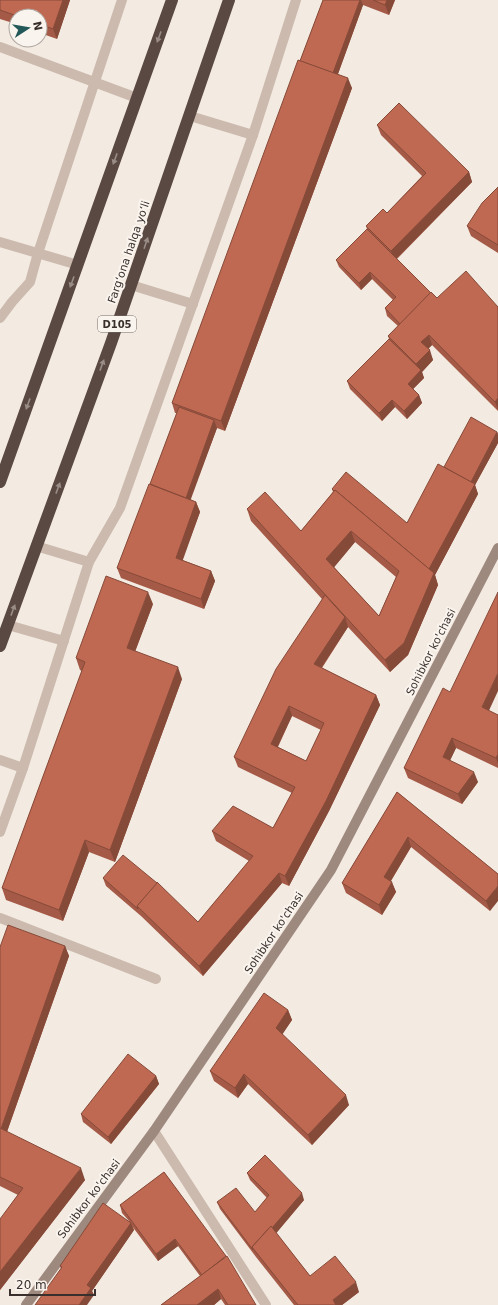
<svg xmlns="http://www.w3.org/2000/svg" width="498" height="1305" font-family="'DejaVu Sans',sans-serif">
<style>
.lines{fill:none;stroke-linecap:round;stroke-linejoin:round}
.lane{stroke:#cbbaad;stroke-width:10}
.street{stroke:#cbbaad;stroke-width:10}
.secondary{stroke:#9e897f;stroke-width:10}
.highway{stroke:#5a4943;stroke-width:12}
.wall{fill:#a55a47;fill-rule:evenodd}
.shaded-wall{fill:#864a39}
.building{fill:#c06952;stroke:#864a39;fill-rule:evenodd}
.oneway{fill:#9a8d87}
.labels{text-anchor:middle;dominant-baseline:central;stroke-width:4;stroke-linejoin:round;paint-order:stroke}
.shield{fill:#faf4ee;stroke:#736a66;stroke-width:1}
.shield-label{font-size:10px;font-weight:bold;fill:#392f2c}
.street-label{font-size:11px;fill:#392f2c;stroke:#faf4ee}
</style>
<rect width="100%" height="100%" fill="#f3eae1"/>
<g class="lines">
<g class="lane">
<path d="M190,116L253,135"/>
<path d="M0,242L78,265"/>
<path d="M131,285L193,304"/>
<path d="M0,318L12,302L30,282L38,253L122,0"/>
<path d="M36,546L89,562"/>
<path d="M8,625L64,641"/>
<path d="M0,760L23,768"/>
<path d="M0,832L23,768L89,562L120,508L253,135L296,0"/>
<path d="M0,918L156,979"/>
</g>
<g class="street">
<path d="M0,47L137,98"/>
<path d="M154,1131L266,1305"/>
</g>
<path class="secondary" d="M26,1305L154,1131L331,870L498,548"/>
<g class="highway">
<path d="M0,482L172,0"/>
<path d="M0,646L111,343L229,0"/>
</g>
</g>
<g class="wall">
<path d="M0,0H70L57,39L40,33V16H16V24L0,19Z"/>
<path d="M323,0H395L389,15L363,5L338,74L352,88L225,431L217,428L190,499L196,502L200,512L182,560L211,571L215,581L204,609L121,578L117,568L150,484L177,413H175L172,403Z"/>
<path d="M377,125L469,172L472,182L397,259L431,293L437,298L498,307V411L432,345L428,349L433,360L422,372L424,378L413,389L419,395L422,403L407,419L395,407L382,421L350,389L347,381L389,339L388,336L398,326L387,316L385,308L393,300L372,279L361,290L339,267L336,260L367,229L366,226L387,213L422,176L381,135Z"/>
<path d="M498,187V253L471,236L467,226Z"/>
<path d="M497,432L498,434V443L475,485L478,494L435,575L438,585L408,655L390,672L348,627L322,668L376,695L380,705L329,811L289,886L282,883L203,976L141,916L106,886L103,878L198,922L249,861L216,841L212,831L273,828L292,793L238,767L234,757L322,599L251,521L247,509L301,531L333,492L332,489L407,523L444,467ZM355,542L396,577L379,616L334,567ZM292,716L321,730L306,761L278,747Z"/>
<path d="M153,604L135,651L182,679L115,862L89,852L63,921L6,900L2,888L82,671L80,670L76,658Z"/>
<path d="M450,692L498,715V768L456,748L450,760L478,782L462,804L408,778L404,768Z"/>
<path d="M397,792L498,874L490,911L411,847L391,881L396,892L382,915L346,893L342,883Z"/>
<path d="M65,946L69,956L7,1132L85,1180L0,1290V1220L18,1195L0,1186V947Z"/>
<path d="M288,1010L292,1020L282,1034L349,1105L312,1145L248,1084L238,1098L214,1081L210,1071Z"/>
<path d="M156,1076L159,1084L111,1144L83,1122L81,1114Z"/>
<path d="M164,1172L256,1305H225L221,1299L214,1305H161L200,1276L178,1246L158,1261L132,1226L134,1230L92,1291L94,1295L61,1269L60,1266L129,1221L122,1213L120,1205Z"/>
<path d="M247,1173L304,1200L276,1233L310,1276L359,1292L342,1305H294L256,1257L220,1209L217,1202L255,1212L267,1198L250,1180Z"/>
</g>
<g class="shaded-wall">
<path d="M63,0H70L57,39L53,29Z"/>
<path d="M360,0H361L363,5L335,82L332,75Z"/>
<path d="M387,0H395L389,15L385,5Z"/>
<path d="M348,78L352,88L225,431L221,421Z"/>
<path d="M469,172L472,182L394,261L391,251Z"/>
<path d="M370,272L372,279L361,290L359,283Z"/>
<path d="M429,335L432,345L425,352L421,342Z"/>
<path d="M430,350L433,360L422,372L424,378L411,391L408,384L419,372L416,364Z"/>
<path d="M419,395L422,403L407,419L404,411Z"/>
<path d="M498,398V410L495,402Z"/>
<path d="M392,400L395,407L382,421L379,413Z"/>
<path d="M214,420L217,428L188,507L185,500Z"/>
<path d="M497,432L498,434V443L475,485L478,494L435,575L438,585L408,655L390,672L385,660L470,483Z"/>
<path d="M196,502L200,512L180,568L176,558Z"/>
<path d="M351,531L355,542L331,571L326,559Z"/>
<path d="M211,571L215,581L204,609L201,599Z"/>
<path d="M148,592L153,604L132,660L127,648Z"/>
<path d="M345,617L348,627L317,674L314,664Z"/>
<path d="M178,667L182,679L115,862L110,850Z"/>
<path d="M498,673V691L486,717L482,707Z"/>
<path d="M376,695L380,705L329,811L289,886L285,876Z"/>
<path d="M289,706L292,716L274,754L271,744Z"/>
<path d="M452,738L456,748L447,767L443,757Z"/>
<path d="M498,754V764L496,758Z"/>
<path d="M474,772L478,782L462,804L458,794Z"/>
<path d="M408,837L411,847L387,887L384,877Z"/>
<path d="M85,840L89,852L63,921L59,910Z"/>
<path d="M279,873L282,883L203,976L199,966Z"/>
<path d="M392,882L396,892L382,915L379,905Z"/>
<path d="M498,886V901L490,911L486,901Z"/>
<path d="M65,946L69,956L4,1140L0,1130Z"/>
<path d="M288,1010L292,1020L280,1038L276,1028Z"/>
<path d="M244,1074L248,1084L238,1098L235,1088Z"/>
<path d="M156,1076L159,1084L111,1144L108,1137Z"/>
<path d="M346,1095L349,1105L312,1145L308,1135Z"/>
<path d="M81,1168L85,1180L0,1290V1272Z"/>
<path d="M302,1193L304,1200L258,1255L254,1249Z"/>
<path d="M131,1223L134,1230L92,1291L94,1295L87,1305H79L87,1285Z"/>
<path d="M175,1239L178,1246L158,1261L156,1254Z"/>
<path d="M356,1282L359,1292L342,1305H335L333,1300Z"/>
<path d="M218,1289L221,1299L214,1305H197Z"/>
</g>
<g class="building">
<path d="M0,0H63L53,29L40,24V16H17L0,10Z"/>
<path d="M323,0H360L333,73L300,61Z"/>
<path d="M373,0H387L385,5Z"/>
<path d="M298,60L348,78L221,421L172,403Z"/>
<path d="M399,103L469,172L391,251L366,226L383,209L387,213L426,173L377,125Z"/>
<path d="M498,187V245L467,226L482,203Z"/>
<path d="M367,229L431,293L400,324L385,308L396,297L370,272L359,283L336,260Z"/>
<path d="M466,271L498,307V398L495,402L429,335L421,342L430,350L416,364L388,336L431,292L437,298Z"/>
<path d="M389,339L421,370L408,384L419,395L404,411L392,400L379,413L347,381Z"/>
<path d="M179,407L214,420L186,498L150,484Z"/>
<path d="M471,417L497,432L471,482L444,467Z"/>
<path d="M438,464L475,484L429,569L335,490L334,491L332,489L346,472L407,523Z"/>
<path d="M149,484L196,502L176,558L211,571L201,599L117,568Z"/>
<path d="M335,490L434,573L404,643L385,660L247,509L265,492L301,531ZM351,531L399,571L379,616L326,559Z"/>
<path d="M106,576L148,592L127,648L178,667L110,850L85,840L59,910L2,888L85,662L76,658Z"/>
<path d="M498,592V673L482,707L498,715V754L496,758L452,738L443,757L474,772L458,794L404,768L443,688L450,692Z"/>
<path d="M325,595L345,617L314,664L376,695L326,801L285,876L279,873L199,966L137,906L157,882L198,922L253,856L212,831L233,806L273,828L295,787L234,757L276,669ZM289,706L324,723L306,761L271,744Z"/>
<path d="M397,792L498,874V886L486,901L408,837L384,877L392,882L379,905L342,883Z"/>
<path d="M123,855L157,883L137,906L138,909L103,878Z"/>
<path d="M8,925L65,946L1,1129H0V947Z"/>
<path d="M264,993L288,1010L276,1028L346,1095L308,1135L244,1074L235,1088L210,1071Z"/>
<path d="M128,1054L156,1076L108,1137L81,1114Z"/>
<path d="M0,1128L81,1168L0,1272V1219L23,1188L0,1177Z"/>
<path d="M265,1155L302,1193L272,1228L271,1226L252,1247L253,1250L217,1202L236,1188L255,1212L269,1195L247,1173Z"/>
<path d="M164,1172L226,1256L202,1275L175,1239L156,1254L120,1205Z"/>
<path d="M103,1203L131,1223L87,1285L91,1288L79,1305H35L62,1267L60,1266Z"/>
<path d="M271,1226L310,1276L335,1256L356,1282L333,1300L336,1305H298L252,1247Z"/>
<path d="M227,1256L256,1305H228L218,1289L197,1305H161Z"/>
</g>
<defs><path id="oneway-solid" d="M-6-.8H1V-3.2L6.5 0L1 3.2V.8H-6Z"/></defs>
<g class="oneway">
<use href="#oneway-solid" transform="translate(159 37) rotate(110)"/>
<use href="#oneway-solid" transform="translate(115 159) rotate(110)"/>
<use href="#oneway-solid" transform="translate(146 243) rotate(-71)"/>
<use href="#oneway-solid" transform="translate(72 282) rotate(110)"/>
<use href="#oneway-solid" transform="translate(102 365) rotate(-70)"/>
<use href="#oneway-solid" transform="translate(28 404) rotate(110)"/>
<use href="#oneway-solid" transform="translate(58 488) rotate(-70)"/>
<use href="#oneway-solid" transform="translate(13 610) rotate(-70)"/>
</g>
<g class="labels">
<rect class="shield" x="98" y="316" width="38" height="16" rx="3"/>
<g class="shield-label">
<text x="117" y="324">D105</text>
</g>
<g class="street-label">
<text transform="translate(129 252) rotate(-71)">Farg‘ona halqa yo‘li</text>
<text transform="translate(431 652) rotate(-63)">Sohibkor ko'chasi</text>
<text transform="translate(274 933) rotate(-56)">Sohibkor ko'chasi</text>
<text transform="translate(89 1199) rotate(-53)">Sohibkor ko'chasi</text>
</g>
</g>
<g transform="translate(28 28) rotate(78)"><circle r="19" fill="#faf4ee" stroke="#ada5a0"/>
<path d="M0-3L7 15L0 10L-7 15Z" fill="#235859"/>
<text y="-6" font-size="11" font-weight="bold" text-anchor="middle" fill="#392f2c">N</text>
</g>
<path d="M10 1289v6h85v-6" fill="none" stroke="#392f2c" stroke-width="2"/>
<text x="16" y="1289" font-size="12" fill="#392f2c" stroke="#faf4ee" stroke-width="3" paint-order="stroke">20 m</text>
</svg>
